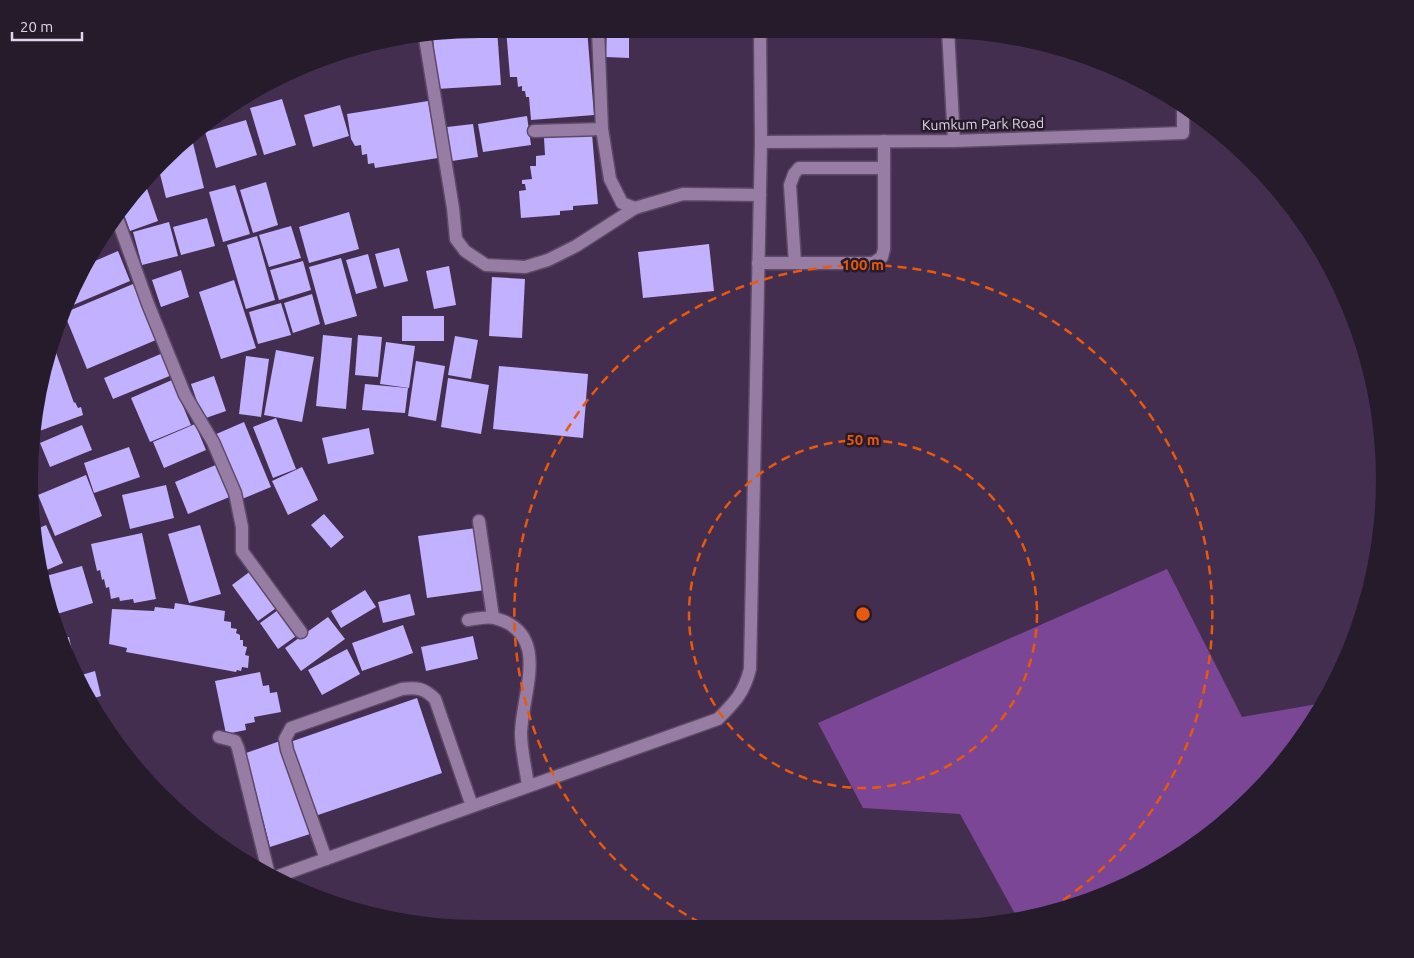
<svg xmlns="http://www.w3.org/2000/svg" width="1414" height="958" font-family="Ubuntu,sans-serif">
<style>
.green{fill:#7b4695}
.building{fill:#c1b1fe}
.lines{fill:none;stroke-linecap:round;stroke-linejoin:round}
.minor-casing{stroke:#5e4a68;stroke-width:15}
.minor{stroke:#977da4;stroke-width:12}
.ring{fill:none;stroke:#e8590c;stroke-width:2.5;stroke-dasharray:9 6}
.labels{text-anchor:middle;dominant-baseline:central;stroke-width:5;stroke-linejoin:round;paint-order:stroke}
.street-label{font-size:14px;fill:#e2d4ea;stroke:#251b2a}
.centre{fill:#e8590c;stroke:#251b2a;stroke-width:2.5}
.ring-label{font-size:15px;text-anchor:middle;font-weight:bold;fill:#e8590c;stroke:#251b2a;stroke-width:5;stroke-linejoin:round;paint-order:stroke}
</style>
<rect width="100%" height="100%" fill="#442e50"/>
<path class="green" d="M1167,569L1242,717L1323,703L1310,729L1254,797L1185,853L1108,895L1019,921L960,814L863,808L818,723Z"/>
<g class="building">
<path d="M479,29H497L501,85L437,89L433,36Z"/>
<path d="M506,29H587L594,115L531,120L529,97H526L525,91H522V86L518,87L517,77H510Z"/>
<path d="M607,29H629V58L606,57Z"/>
<path d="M282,99L296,145L264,155L250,108Z"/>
<path d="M428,101L438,158L375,168L374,163L368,164L367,154L362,155L361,145L355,146L351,139L347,114Z"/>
<path d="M340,105L349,136L313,147L304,115Z"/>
<path d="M527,116L531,145L483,152L478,124Z"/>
<path d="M246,120L257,155L216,168L205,132Z"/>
<path d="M473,124L478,157L452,161L447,127Z"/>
<path d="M592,134L598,204L573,206V210L560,211V215L521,218L519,191L526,190L525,184H522V180L532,179L530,166H536V156L545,155L544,138Z"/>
<path d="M192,139L204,188L166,198L159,170Z"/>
<path d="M266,182L278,225L253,233L240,190Z"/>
<path d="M145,183L158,221L130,231L121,206Z"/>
<path d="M235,185L250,234L223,242L209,192Z"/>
<path d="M349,212L359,249L309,263L299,227Z"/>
<path d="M207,218L215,246L181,255L173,227Z"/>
<path d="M169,222L178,256L142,265L133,232Z"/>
<path d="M291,226L301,258L269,267L259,235Z"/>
<path d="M257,236L275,300L246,309L227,245Z"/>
<path d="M709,244L714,291L643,298L638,252Z"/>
<path d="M399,248L408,281L384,287L375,254Z"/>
<path d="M118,251L130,281L66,308L64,305L88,264Z"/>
<path d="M368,254L377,288L356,294L346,260Z"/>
<path d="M341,258L357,316L325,325L309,267Z"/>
<path d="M303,261L311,290L279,300L270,270Z"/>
<path d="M449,266L456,305L434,309L426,271Z"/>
<path d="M181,270L189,297L161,307L152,280Z"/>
<path d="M492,277L525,279L522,338L489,336Z"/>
<path d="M234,280L256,348L221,359L199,292Z"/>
<path d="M133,284L156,340L87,369L64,313Z"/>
<path d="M312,294L320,324L293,333L284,303Z"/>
<path d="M281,303L291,335L258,344L249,312Z"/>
<rect x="402" y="316" width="42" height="25"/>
<path d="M323,335L352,338L346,409L316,406Z"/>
<path d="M358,335L382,337L378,377L355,375Z"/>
<path d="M455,336L478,340L471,379L448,375Z"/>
<path d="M386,342L415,346L409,388L380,384Z"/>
<path d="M54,347L74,403L75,402L78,408L81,407L83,415L34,433Z"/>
<path d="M276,350L314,357L302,422L264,415Z"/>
<path d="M163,353L172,375L113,399L104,378Z"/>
<path d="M246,356L269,359L261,417L239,414Z"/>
<path d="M416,361L445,366L436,421L408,416Z"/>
<path d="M499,366L588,374L583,438L493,429Z"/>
<path d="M214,376L226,411L203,419L191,384Z"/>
<path d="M448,378L489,385L481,434L441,427Z"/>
<path d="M172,380L191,425L150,442L131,398Z"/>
<path d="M365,384L408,388L405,413L362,410Z"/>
<path d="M276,418L296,469L273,478L253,427Z"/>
<path d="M244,422L271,487L242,499L214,435Z"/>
<path d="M195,424L206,450L164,468L153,442Z"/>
<path d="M82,425L92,450L50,467L40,443Z"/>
<path d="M369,428L374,454L328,464L322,438Z"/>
<path d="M129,447L140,477L94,493L84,463Z"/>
<path d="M218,464L232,496L188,514L175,482Z"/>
<path d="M302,467L318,500L288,515L272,481Z"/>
<path d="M86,475L102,516L55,536L38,495Z"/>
<path d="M166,485L174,518L130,529L122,495Z"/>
<path d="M324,514L344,537L331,548L311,525Z"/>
<path d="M46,525L63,563L40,573L37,567L35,530Z"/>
<path d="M200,525L221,594L189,603L168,534Z"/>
<path d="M476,528L485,590L427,598L418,536Z"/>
<path d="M142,533L156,599L134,603L133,599L120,601L119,597L111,599L109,587L106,588L104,579L102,580L100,570L97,571L91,544Z"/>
<path d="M82,566L93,603L57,614L46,576Z"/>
<path d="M252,570L279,606L258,621L232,585Z"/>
<path d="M365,590L376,607L341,628L331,611Z"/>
<path d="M410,594L415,615L383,623L378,602Z"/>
<path d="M175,603L225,611L224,621L231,622V628L237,629L236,633L240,635V640H243V646L247,647L245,655L249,656L248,668L242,667L241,671L237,670L236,672L126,652L127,648L109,644L112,609L154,611L155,607L174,609Z"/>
<path d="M281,608L299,634L278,649L260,623Z"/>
<path d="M328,617L345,639L301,671L285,648Z"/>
<path d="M403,625L413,653L362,671L352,643Z"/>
<path d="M473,636L478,659L426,671L421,647Z"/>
<path d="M69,637L74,660H73L64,638Z"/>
<path d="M347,649L360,674L322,695L308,670Z"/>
<path d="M95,671L101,696L87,700L78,676Z"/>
<path d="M260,672L263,686L269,685L270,693L277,692L281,712L254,717L255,722L245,724L246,730L226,734L215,681Z"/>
<path d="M417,698L442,773L315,816L290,742Z"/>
<path d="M280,741L310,834L270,847L246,753Z"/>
</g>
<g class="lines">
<g class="minor-casing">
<g id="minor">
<path d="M598,29L602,129L610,179L622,203L635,208"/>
<path d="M948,30L954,141"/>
<path d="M425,38L453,208L456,239L465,251L486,265L525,267L548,260L576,246L635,208L683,194L760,195"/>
<path d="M534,131L602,129"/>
<path d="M761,142L954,141L1183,133V110"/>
<path d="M116,215L148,304L185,395L213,442L235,493L242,527V551L301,632"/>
<path d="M758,263H873L882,257L884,249V141"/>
<path d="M795,263L790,185L794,174L799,168H884"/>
<path d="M479,521L493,617"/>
<path d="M468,620C475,619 487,616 494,618C552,632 522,693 521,733C521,750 526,769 528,786"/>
<path d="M219,737L235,741L238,748L269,875"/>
<path d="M326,859L287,750L285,739L291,728L402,689C417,687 424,688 435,699L472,806"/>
<path d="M273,878L431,821L718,719C735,702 744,693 750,669L761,142L760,29"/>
</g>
</g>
<use href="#minor" class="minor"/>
</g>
<g class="ring">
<circle cx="863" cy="614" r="174"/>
<path d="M713 929A349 349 0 1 1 1040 915"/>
</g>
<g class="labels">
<g class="street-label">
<text transform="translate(983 124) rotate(-1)">Kumkum Park Road</text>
</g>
</g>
<path d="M0 0H1414V958H0ZM479 38H935A441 441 0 0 1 1376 479V479A441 441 0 0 1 935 920H479A441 441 0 0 1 38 479V479A441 441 0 0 1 479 38Z" fill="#251b2a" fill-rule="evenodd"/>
<circle cx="863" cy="614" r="8" class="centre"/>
<g class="ring-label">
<text x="863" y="270">100 m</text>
<text x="863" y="445">50 m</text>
</g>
<path d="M12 32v8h70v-8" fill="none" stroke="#e2d4ea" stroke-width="2.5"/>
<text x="20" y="32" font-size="15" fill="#e2d4ea" stroke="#251b2a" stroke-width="4" paint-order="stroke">20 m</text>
</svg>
